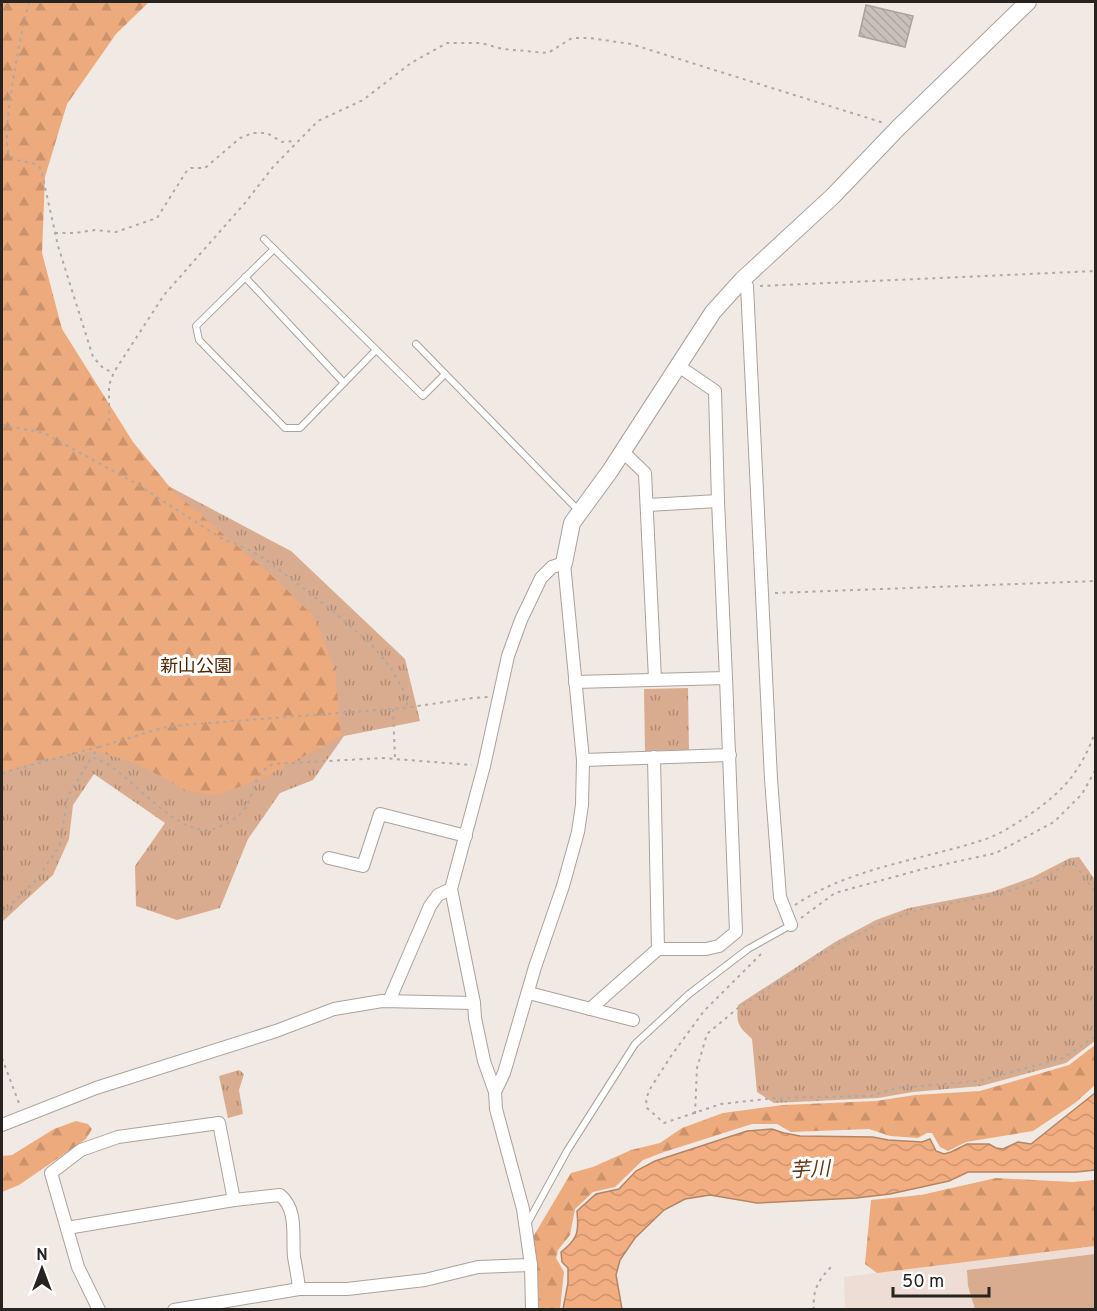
<svg xmlns="http://www.w3.org/2000/svg" width="1097" height="1311" font-family="Overpass,'Noto Sans JP',sans-serif">
<style>
.built{fill:#edddd4}
.grass{fill:url(#grass-tufts)}
.forest{fill:url(#forest-firs)}
.pitch{fill:#daac8f}
.water{fill:url(#water-waves);stroke:#b58464;stroke-width:1.5}
.building{fill:url(#building-back-hatch);stroke:#a9a29d;stroke-width:1.5}
.lines{fill:none;stroke-linecap:round;stroke-linejoin:round}
.lane-casing{stroke:#aaa29d;stroke-width:8}
.street-casing{stroke:#aaa29d;stroke-width:14}
.secondary-casing{stroke:#aaa29d;stroke-width:18}
.path{stroke:#afa9a5;stroke-width:2;stroke-dasharray:3 4.5;stroke-linecap:butt}
.lane{stroke:#fff;stroke-width:6}
.street{stroke:#fff;stroke-width:12}
.secondary{stroke:#fff;stroke-width:16}
.labels{text-anchor:middle;dominant-baseline:central;stroke-width:6;stroke-linejoin:round;paint-order:stroke}
.park-label{font-size:18px;fill:#502602;stroke:#fff}
.water-label{font-size:20px;font-style:italic;fill:#633716;stroke:#fff}
</style>
<defs>
<pattern id="grass-tufts" width="24" height="20" patternUnits="userSpaceOnUse" patternTransform="scale(1.5)"><rect width="24" height="20" fill="#daac8f"/><path d="M3 7l-1-3M5 7V3M7 7l1-3M15 17l-1-3M17 17v-4M19 17l1-3" fill="none" stroke="#b18c74"/></pattern>
<pattern id="forest-firs" width="22" height="20" patternUnits="userSpaceOnUse" patternTransform="scale(1.5)"><rect width="22" height="20" fill="#edaa7c"/><path d="M5 1l3.5 6h-7zM16 11l3.5 6h-7z" fill="#cb926b"/></pattern>
<pattern id="water-waves" width="16" height="10" patternUnits="userSpaceOnUse" patternTransform="scale(1.5)"><rect width="16" height="10" fill="#f2ae81"/><path d="M0 5q4-4 8 0t8 0" fill="none" stroke="#cf956f"/></pattern>
<pattern id="building-back-hatch" width="6" height="6" patternUnits="userSpaceOnUse" patternTransform="scale(1.5)"><rect width="6" height="6" fill="#c8c0bb"/><path d="M-1 5l2 2M0 0l6 6M5-1l2 2" fill="none" stroke="#aca5a0"/></pattern>
</defs>
<rect width="100%" height="100%" fill="#f1e9e4"/>
<path class="built" d="M1095,1246V1309H845L844,1277Z"/>
<g class="grass">
<path d="M2,408L91,445L291,551L405,659L420,721L344,736L313,780L280,793L248,839L220,908L177,920L136,906L135,866L165,823L94,774L73,805L69,839L53,875L2,922Z"/>
<path d="M688,688L689,750L645,751L644,689Z"/>
<path d="M1079,857L1095,880V1041L1066,1063L981,1086L913,1092L878,1098L774,1103L757,1092L752,1039C738,1026 736,1024 738,1005L835,942L876,920L909,908L992,892L1033,877L1070,858Z"/>
<path d="M239,1070L244,1074L239,1090L243,1114L228,1118L219,1076Z"/>
</g>
<g class="forest">
<path d="M2,2H149L116,34L67,104L45,177L42,253L62,329L133,442L173,491L280,583L314,617L335,669L341,736L265,777L217,795L187,791L136,763L95,751L39,760L2,773Z"/>
<path d="M1095,1045V1085L1075,1103L1033,1131L966,1142L948,1151L940,1147L932,1133H927L918,1138L890,1136L869,1129L791,1132L777,1124H752L664,1152L643,1160L615,1187L593,1192L575,1209L570,1235L558,1250L556,1258L564,1272L560,1309H539L537,1267L532,1244L533,1237L571,1173L593,1167L631,1150L660,1143L682,1128L723,1113L783,1105L876,1101L915,1095L980,1091L1069,1065Z"/>
<path d="M76,1121L88,1124L92,1129L86,1139L19,1185L2,1192V1156L12,1155L54,1129Z"/>
<path d="M996,1178L1072,1182L1095,1180V1246L877,1273L865,1264L871,1200L921,1195Z"/>
</g>
<path class="pitch" d="M1095,1254V1309H975L968,1286L967,1270Z"/>
<path class="water" d="M1095,1093V1170L1076,1172H968L949,1181L890,1194L856,1198L757,1203L710,1195L685,1199L664,1210L635,1238L620,1260L616,1275L622,1309H563L568,1283V1268L562,1262L561,1252C578,1239 579,1232 577,1211L596,1194L619,1189L636,1171L655,1161L747,1131L772,1129L784,1133L800,1136L873,1137L888,1140L922,1142L930,1139L936,1151L944,1154L951,1152L967,1144H989L996,1148L1003,1149L1018,1142L1031,1144Z"/>
<path class="building" d="M866,5L913,16L905,47L859,36Z"/>
<g class="lines">
<g class="lane-casing">
<g id="lane">
<path d="M264,239L423,396L445,374"/>
<path d="M274,249L196,326L199,340L285,428H300L376,350"/>
<path d="M245,277L344,383"/>
<path d="M416,344L579,511"/>
<path d="M527,1224L567,1151L635,1044L689,994L748,949L791,925"/>
</g>
</g>
<g class="street-casing">
<g id="street">
<path d="M742,280L747,286L771,779L780,897L791,925"/>
<path d="M677,365L715,391L718,501L726,678"/>
<path d="M622,451L645,473L655,679"/>
<path d="M648,505L718,501"/>
<path d="M575,682L726,678L736,932L719,946L706,949H658L590,1009"/>
<path d="M654,757L658,949"/>
<path d="M583,760L730,755"/>
<path d="M329,858L363,866L380,814L466,836"/>
<path d="M529,993L633,1020"/>
<path d="M389,1001L430,906L438,895L451,889"/>
<path d="M495,1092L504,1073L535,967L563,886L578,832L582,805L583,760L564,563L552,567L541,578L521,620L508,656L484,766L451,889L474,1003L475,1018L484,1061L495,1092L496,1109L523,1209L531,1265L532,1310"/>
<path d="M2,1125L96,1088L276,1031L334,1009L382,1001L474,1003"/>
<path d="M67,1228L234,1200L280,1195C298,1210 292,1235 294,1257C296,1268 298,1278 299,1289"/>
<path d="M99,1310L78,1267L51,1173L81,1150L118,1137L219,1123L234,1200"/>
<path d="M174,1310L299,1289H347L425,1280L478,1267L531,1265"/>
</g>
</g>
<g class="secondary-casing">
<path id="secondary" d="M564,563L572,523L610,471L713,312L742,280L833,196L898,128L1028,2"/>
</g>
<g class="path">
<path d="M29,2C22,27 0,135 9,154C15,165 32,158 41,169L58,246L93,357L104,369L113,372"/>
<path d="M55,233H75L95,230L116,232L157,218L186,172L191,168H205L240,138L253,133H267L282,142L296,141"/>
<path d="M760,286L1096,271"/>
<path d="M109,421V385L114,372L164,295L245,203L273,167L318,121L363,100L411,63L447,43H481L503,49L548,53L572,38H590L631,44L884,123"/>
<path d="M2,425L44,433L135,483L221,538L249,550L265,559L334,612L371,644L390,667L403,689L408,707"/>
<path d="M775,593L1096,581"/>
<path d="M393,709L395,759"/>
<path d="M99,747L162,728L183,725L404,708L473,698L488,697"/>
<path d="M2,773L98,747L92,757C98,760 106,762 112,767C135,783 177,831 206,830C216,830 232,822 239,815C258,799 247,777 273,764L382,758L472,765"/>
<path d="M795,905C851,867 923,860 986,839C1000,834 1014,825 1026,817C1063,792 1082,771 1096,729"/>
<path d="M2,914L37,879L60,845L68,796L92,757"/>
<path d="M801,918L835,893L923,869L996,853L1054,822L1082,794L1096,769"/>
<path d="M761,954L704,1011L671,1056L650,1089L646,1099L647,1108L664,1123L721,1104L775,1098L871,1096L897,1088L979,1081L1063,1058L1096,1036"/>
<path d="M2,1058L20,1106"/>
<path d="M695,1114L697,1068L707,1034L738,1008L840,943L888,920L922,909L1003,893L1042,879L1072,861L1096,893"/>
<path d="M814,1310C812,1288 820,1278 834,1264"/>
</g>
<use href="#lane" class="lane"/>
<use href="#street" class="street"/>
<use href="#secondary" class="secondary"/>
</g>
<g class="labels">
<g class="park-label">
<text x="196" y="667">新山公園</text>
</g>
<g class="water-label">
<text transform="translate(810 1171) rotate(-3)">芋川</text>
</g>
</g>
<rect width="1097" height="1311" fill="none" stroke="#262321" stroke-width="6"/>
<g transform="translate(42 1269)" stroke="#ffffff" stroke-width="4.5" paint-order="stroke">
<path d="M0-4.5L10 22L0 15L-10 22Z" fill="#262321"/>
<text y="-9" font-size="16" font-weight="bold" text-anchor="middle" fill="#262321">N</text>
</g>
<path d="M893 1287v9h96v-9" fill="none" stroke="#262321" stroke-width="3"/>
<text x="902" y="1287" font-size="18" fill="#262321" stroke="#ffffff" stroke-width="4.5" paint-order="stroke">50 m</text>
</svg>
